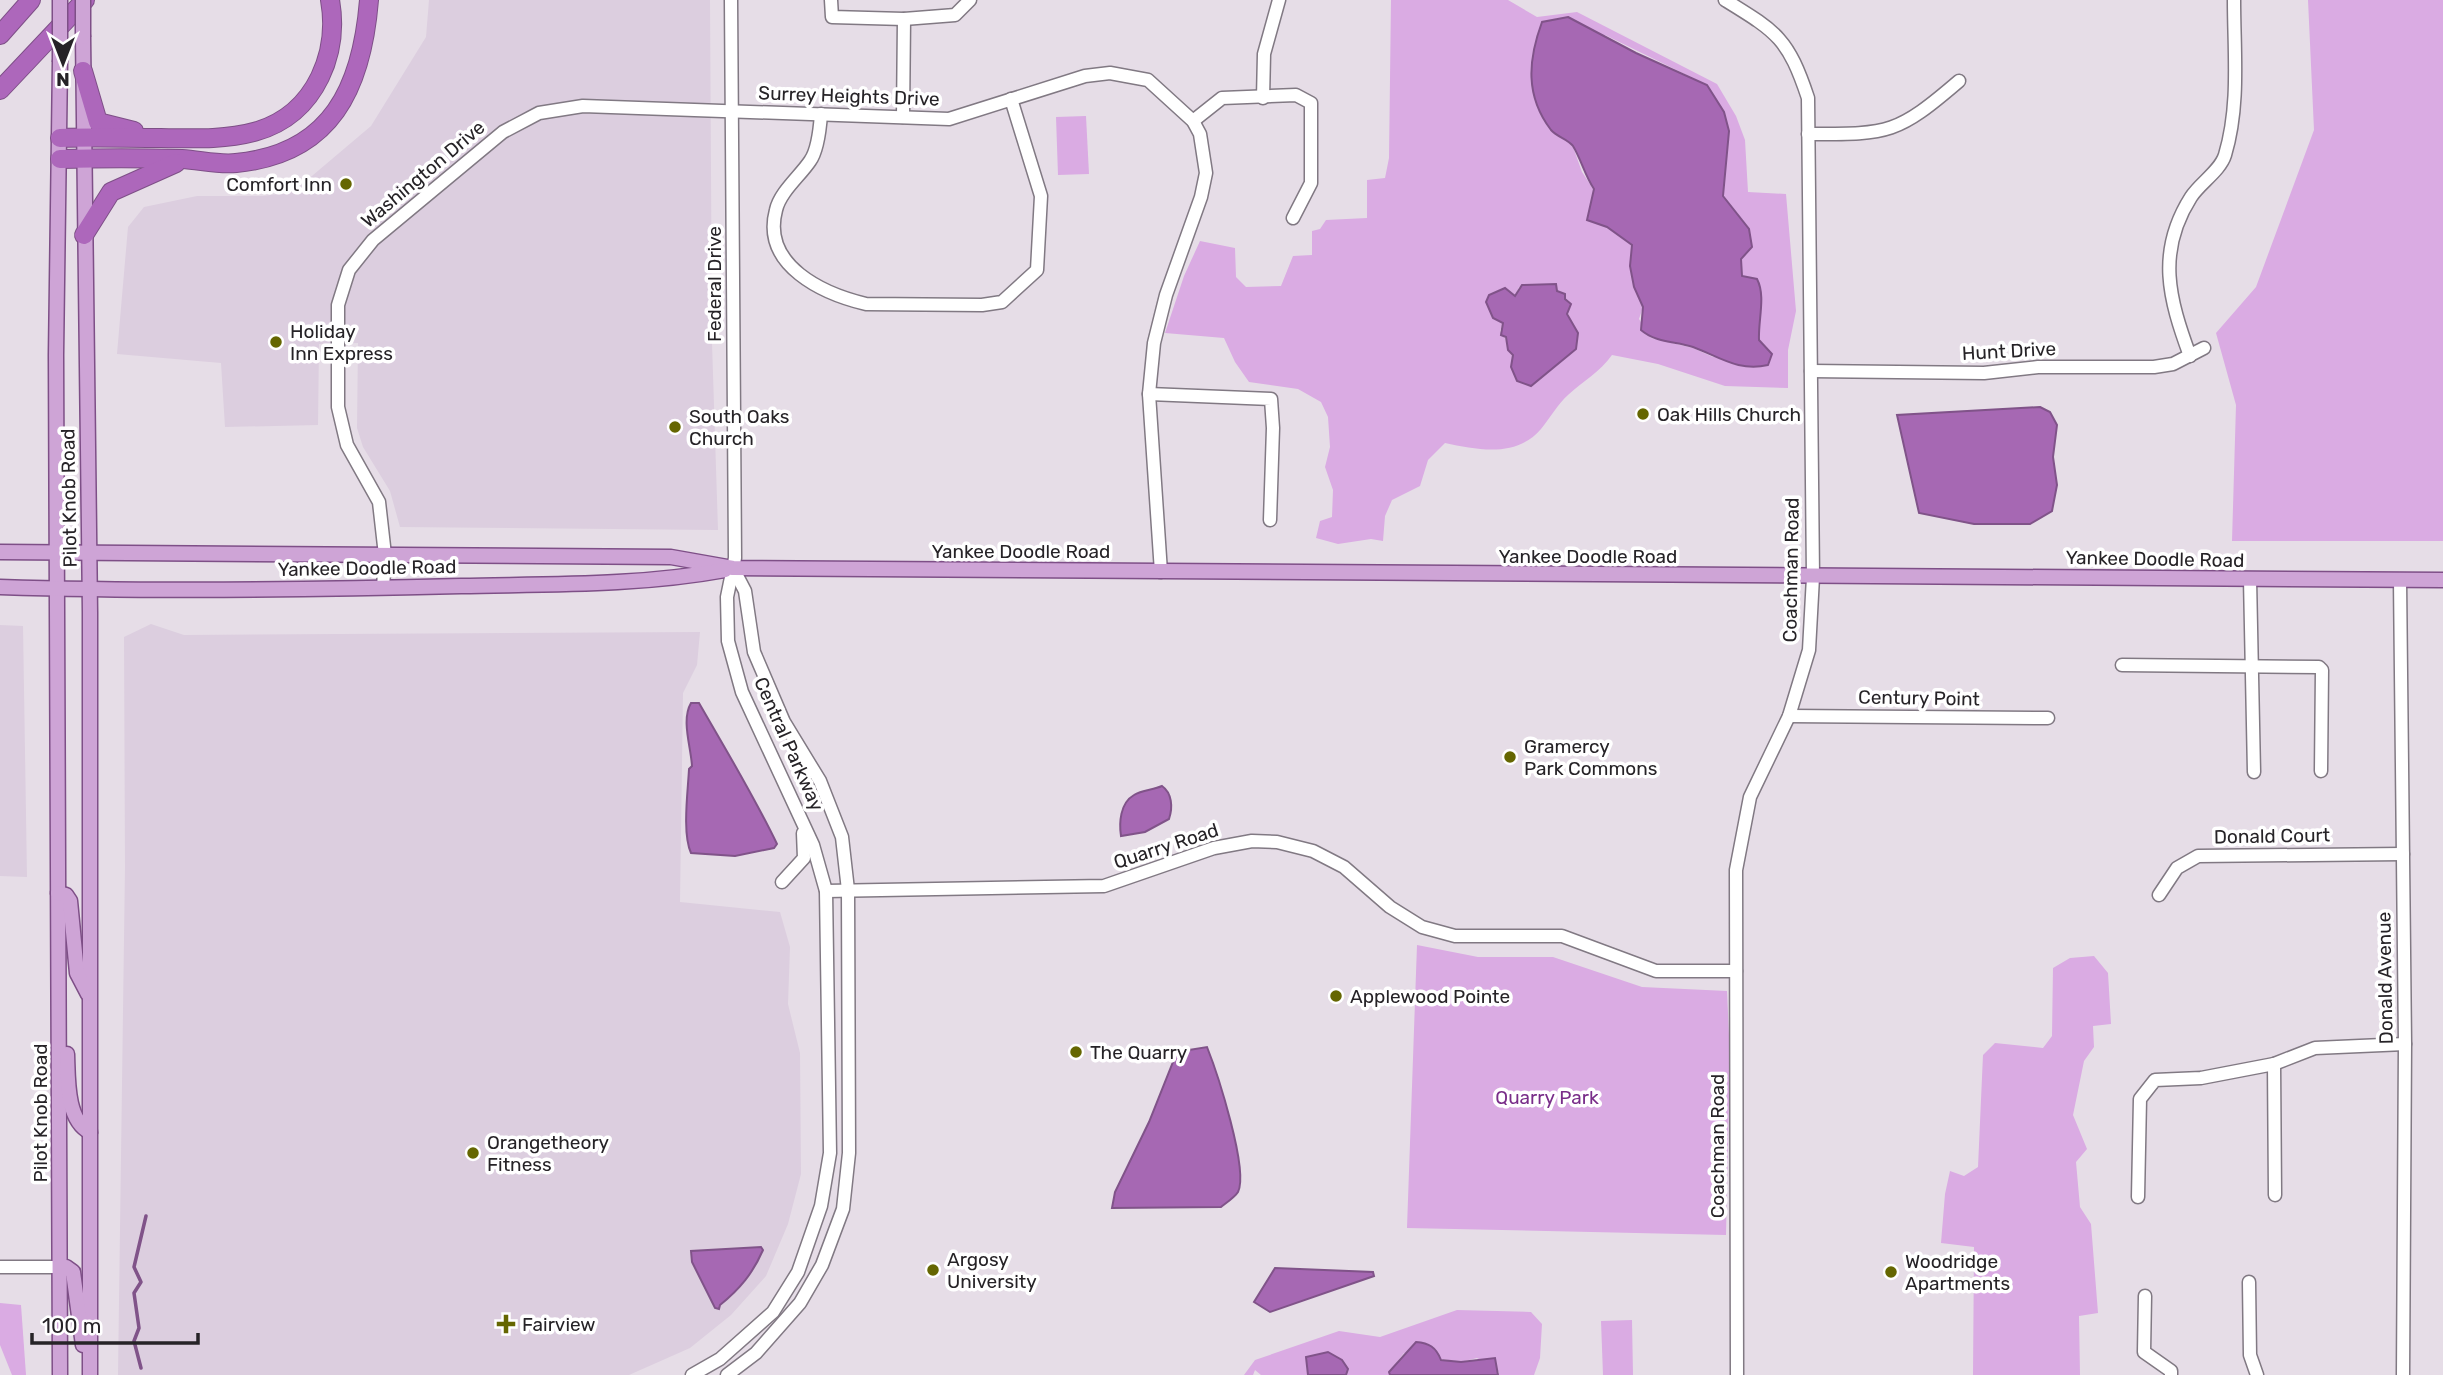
<svg xmlns="http://www.w3.org/2000/svg" width="2443" height="1375" font-family="Rubik,sans-serif">
<style>
.built{fill:#dccedf}
.green{fill:#daabe3;fill-rule:evenodd}
.water{fill:#a668b3;stroke:#805389;stroke-width:2}
.lines{fill:none;stroke-linecap:round;stroke-linejoin:round}
.stream{stroke:#805389;stroke-width:3.5}
.minor-casing{stroke:#817983;stroke-width:15}
.major-casing{stroke:#7e4f87;stroke-width:17}
.highway-casing{stroke:#7e4f87;stroke-width:20}
.minor{stroke:#fff;stroke-width:12}
.major{stroke:#cea4d6;stroke-width:14}
.highway{stroke:#ad67bb;stroke-width:18}
.major-bridge-casing{stroke:#7e4f87;stroke-width:17;stroke-linecap:butt}
.major-bridge{stroke:#cea4d6;stroke-width:14}
.poi-dot{fill:#656601;stroke:#fff;stroke-width:2.5}
.labels{text-anchor:middle;dominant-baseline:central;stroke-width:7;stroke-linejoin:round;paint-order:stroke}
.street-label{font-size:19px;fill:#262327;stroke:#fff}
.poi-label{font-size:19px;fill:#262327;stroke:#fff;text-anchor:start}
.park-label{font-size:19px;fill:#792d89;stroke:#fff}
</style>
<rect width="100%" height="100%" fill="#e6dde7"/>
<g class="built">
<path d="M429,0H710L712,343L718,530L400,527L390,491L363,447L357,428L358,343L319,344L318,425L225,427L221,363L117,354L128,227L144,207L197,196H263L293,192L371,126L426,37Z"/>
<path d="M151,624L184,635L700,632L697,665L683,693L680,902L780,912L790,947L788,1004L800,1053L801,1174L788,1224L766,1276L731,1315L690,1348L629,1375H118L125,867L124,637Z"/>
<path d="M0,625L23,626L27,877L0,876Z"/>
</g>
<g class="green">
<path d="M1391,0H1508L1537,17L1577,12L1717,84L1736,116L1745,140L1748,192L1786,194L1796,311L1788,350V388L1725,386L1658,364L1612,355C1600,372 1583,381 1568,395C1558,404 1550,418 1541,429C1516,458 1479,450 1445,443L1428,460L1420,486L1392,500L1385,516L1383,541L1371,539L1338,544L1316,538L1320,521L1332,517L1333,490L1325,467L1330,447L1328,417L1321,402L1298,389L1249,382L1235,362L1224,338L1165,333L1184,276L1200,241L1235,248L1236,277L1246,287L1281,286L1293,256L1312,255V231L1320,229L1326,220L1367,218V180L1385,178L1389,158ZM1605,35L1707,85L1724,112L1728,131L1723,196L1750,229L1741,259L1742,276L1757,279C1766,296 1758,320 1759,340L1772,354L1713,357L1693,348L1651,338L1639,319L1643,307C1633,286 1630,269 1632,245L1607,227L1587,220L1594,190L1582,172L1572,144ZM1549,284L1565,299C1567,319 1578,330 1576,349L1531,386L1511,367L1513,355C1506,348 1508,339 1500,331L1503,323L1489,295L1499,293L1515,297L1519,287Z"/>
<path d="M2308,0H2443V541H2232L2236,405L2216,333L2256,287L2314,130Z"/>
<path d="M1086,116L1089,174L1058,175L1056,117Z"/>
<path d="M1417,945L1478,957H1553L1642,987L1727,991L1730,1057L1726,1235L1407,1228Z"/>
<path d="M2094,956L2108,973L2111,1024L2093,1026L2094,1047L2084,1061L2073,1115L2087,1149L2076,1162L2080,1207L2091,1224L2098,1313L2079,1316L2080,1375H1973L1974,1247L1941,1243L1945,1194L1950,1171L1964,1176L1978,1167L1983,1055L1995,1043L2043,1048L2052,1036L2053,968L2070,958Z"/>
<path d="M0,1303L21,1305L26,1375H12L0,1345Z"/>
<path d="M1457,1310L1531,1312L1542,1324L1540,1358L1534,1375H1498L1499,1372L1477,1358L1461,1362L1404,1353L1389,1372L1390,1375H1346L1348,1369L1306,1357L1308,1375H1261L1255,1370L1253,1375H1244L1255,1360L1339,1331L1380,1337Z"/>
<path d="M1632,1320L1633,1375H1603L1601,1321Z"/>
</g>
<g class="water">
<path d="M1568,17L1636,53L1707,85L1724,112L1729,131L1723,196L1749,229L1752,247L1741,259L1742,276L1757,279C1766,296 1758,320 1759,340L1772,354L1768,365C1739,372 1720,357 1693,347C1675,341 1656,343 1641,330L1643,307L1634,287L1630,266L1632,245L1607,227L1587,220L1594,189C1585,176 1581,159 1573,146C1568,139 1557,137 1551,130C1525,96 1528,60 1542,22Z"/>
<path d="M1556,284L1557,291L1565,294V299L1571,304L1567,314L1578,333L1576,349L1531,386L1517,381L1511,367L1513,355L1508,350L1506,337L1501,335L1503,323L1493,318L1486,302L1489,295L1505,288L1515,296L1522,285Z"/>
<path d="M2040,407L2050,412L2057,425L2053,457L2057,485L2052,511L2030,524H1974L1919,513L1897,415Z"/>
<path d="M691,703H699C726,750 754,796 777,844L774,848L735,856L691,853C682,833 688,791 689,769L692,766C691,747 681,720 691,703Z"/>
<path d="M1162,786C1172,793 1173,807 1169,819L1145,832L1121,836C1119,823 1120,803 1134,795C1142,790 1153,790 1162,786Z"/>
<path d="M1207,1047C1217,1072 1249,1170 1238,1192C1235,1197 1226,1203 1221,1207L1112,1208L1115,1192L1149,1122L1177,1052Z"/>
<path d="M761,1247L763,1250C753,1273 740,1289 720,1305L719,1309L715,1308L692,1262L691,1251Z"/>
<path d="M1275,1268L1373,1272L1374,1276L1270,1312L1254,1302Z"/>
<path d="M1416,1342C1429,1343 1436,1347 1441,1360L1461,1362L1495,1358L1498,1375H1390L1389,1372Z"/>
<path d="M1328,1352L1342,1360L1348,1369L1346,1375H1308L1306,1357Z"/>
</g>
<g class="lines">
<path class="stream" d="M141,1368L134,1341L139,1328L134,1293L141,1282L134,1267L146,1216"/>
<g class="minor-casing">
<g id="minor">
<path d="M831,0L832,17L904,19L955,15L970,0"/>
<path d="M1725,0C1777,32 1788,38 1808,98L1813,577L1809,650L1789,716L1750,797L1736,870L1737,1375"/>
<path d="M1263,98L1264,54L1279,0"/>
<path d="M821,114C820,128 818,150 810,161C800,176 780,192 776,210C761,266 824,294 866,304L982,305L1002,302L1037,270L1041,196L1011,99"/>
<path d="M903,117L904,19"/>
<path d="M1193,121L1222,98L1296,95L1311,103V183L1293,218"/>
<path d="M1808,134C1889,134 1896,135 1959,81"/>
<path d="M2190,356C2169,299 2156,252 2191,197C2200,183 2220,171 2225,155C2240,105 2234,52 2234,0"/>
<path d="M1811,371L1984,373L2038,367H2154L2173,364L2204,348"/>
<path d="M1149,394L1271,399L1273,428L1270,520"/>
<path d="M2250,579L2254,772"/>
<path d="M2400,580L2405,1044L2403,1375"/>
<path d="M383,588L385,555L379,502L347,445L338,407V305L349,270L373,240L503,132L539,113L583,106L949,119L1085,76L1110,73L1148,80L1193,121L1200,134L1206,173L1201,197L1166,295L1154,343L1149,394L1161,572"/>
<path d="M2122,665L2319,667L2322,670L2321,771"/>
<path d="M1789,716L2048,718"/>
<path d="M782,882L804,858L803,833"/>
<path d="M826,891L1104,886L1214,848L1252,841L1277,842L1313,851L1344,867L1390,907L1422,927L1455,936H1562L1656,971H1736"/>
<path d="M2159,895L2177,868L2198,856L2403,854"/>
<path d="M2274,1064L2275,1195"/>
<path d="M2138,1197L2140,1099L2155,1080L2201,1078L2274,1064L2315,1048L2405,1044"/>
<path d="M0,1267H60"/>
<path d="M2249,1282L2250,1355L2257,1375"/>
<path d="M2145,1296L2144,1352L2171,1371V1375"/>
<path d="M692,1375L720,1359L773,1312L798,1272L821,1206L830,1153L826,891L813,845L742,692L728,641L727,597L735,558L731,0"/>
<path d="M727,1375L756,1353L800,1303L822,1265L843,1209L849,1153L848,890L842,837L820,781L784,722L754,652L745,591L733,568"/>
</g>
</g>
<g class="major-casing">
<g id="major">
<path d="M83,37L90,612V1375"/>
<path d="M60,62L56,355L60,1375"/>
<path d="M0,552L671,557L733,568L2443,580"/>
<path d="M0,587C154,592 307,590 461,586C549,584 638,586 725,570"/>
<path d="M58,893L66,895L70,901L77,973L88,994"/>
<path d="M67,1054C68,1079 66,1120 90,1132"/>
<path d="M60,1267H66L73,1272L83,1345"/>
</g>
</g>
<g class="highway-casing">
<g id="highway">
<path d="M0,35L31,0"/>
<path d="M83,71L98,122L134,131"/>
<path d="M0,90L85,0"/>
<path d="M60,138C94,137 127,138 161,138C223,139 288,143 320,77C332,52 335,28 330,0"/>
<path d="M60,159C101,158 142,158 182,159C200,160 218,165 236,163C332,154 362,87 369,0"/>
<path d="M84,235L111,192L176,163"/>
</g>
</g>
<use href="#minor" class="minor"/>
<use href="#major" class="major"/>
<use href="#highway" class="highway"/>
<g class="major-bridge-casing">
<g id="major-bridge">
<path d="M60,0V62"/>
<path d="M83,0V37"/>
</g>
</g>
<use href="#major-bridge" class="major-bridge"/>
</g>
<g class="poi-dot">
<circle cx="346" cy="184" r="7"/>
<circle cx="276" cy="342" r="7"/>
<circle cx="1643" cy="414" r="7"/>
<circle cx="675" cy="427" r="7"/>
<circle cx="1510" cy="757" r="7"/>
<circle cx="1336" cy="996" r="7"/>
<circle cx="1076" cy="1052" r="7"/>
<circle cx="473" cy="1153" r="7"/>
<circle cx="933" cy="1270" r="7"/>
<circle cx="1891" cy="1272" r="7"/>
<path d="M502.5 1313.5h7v7h7v7h-7v7h-7v-7h-7v-7h7z"/>
</g>
<g class="labels">
<g class="street-label">
<text transform="translate(849 96) rotate(2)">Surrey Heights Drive</text>
<text transform="translate(423 174) rotate(-40)">Washington Drive</text>
<text transform="translate(714 284) rotate(-90)">Federal Drive</text>
<text transform="translate(2009 351) rotate(-3)">Hunt Drive</text>
<text transform="translate(69 498) rotate(-91)">Pilot Knob Road</text>
<text x="1021" y="551">Yankee Doodle Road</text>
<text x="1588" y="556">Yankee Doodle Road</text>
<text transform="translate(2155 559) rotate(1)">Yankee Doodle Road</text>
<text transform="translate(367 568) rotate(-1)">Yankee Doodle Road</text>
<text transform="translate(1791 570) rotate(-89)">Coachman Road</text>
<text transform="translate(1919 698) rotate(1)">Century Point</text>
<text transform="translate(789 744) rotate(66)">Central Parkway</text>
<text transform="translate(2272 836) rotate(-1)">Donald Court</text>
<text transform="translate(1166 846) rotate(-18)">Quarry Road</text>
<text transform="translate(2385 978) rotate(-91)">Donald Avenue</text>
<text transform="translate(40 1113) rotate(-90)">Pilot Knob Road</text>
<text transform="translate(1717 1146) rotate(-90)">Coachman Road</text>
</g>
<g class="poi-label">
<text x="332" y="184" text-anchor="end">Comfort Inn</text>
<text x="290" y="331">Holiday<tspan x="290" dy="22">Inn Express</tspan></text>
<text x="1657" y="414">Oak Hills Church</text>
<text x="689" y="416">South Oaks<tspan x="689" dy="22">Church</tspan></text>
<text x="1524" y="746">Gramercy<tspan x="1524" dy="22">Park Commons</tspan></text>
<text x="1350" y="996">Applewood Pointe</text>
<text x="1090" y="1052">The Quarry</text>
<text x="487" y="1142">Orangetheory<tspan x="487" dy="22">Fitness</tspan></text>
<text x="947" y="1259">Argosy<tspan x="947" dy="22">University</tspan></text>
<text x="1905" y="1261">Woodridge<tspan x="1905" dy="22">Apartments</tspan></text>
<text x="522" y="1324">Fairview</text>
</g>
<g class="park-label">
<text x="1547" y="1097">Quarry Park</text>
</g>
</g>
<g transform="translate(63 63) rotate(180)" stroke="#ffffff" stroke-width="5" paint-order="stroke">
<path d="M0-5L12 26L0 18L-12 26Z" fill="#262327"/>
<text y="-10" font-size="19" font-weight="bold" text-anchor="middle" fill="#262327">N</text>
</g>
<path d="M32 1333v10h166v-10" fill="none" stroke="#262327" stroke-width="3.5"/>
<text x="42" y="1333" font-size="21" fill="#262327" stroke="#ffffff" stroke-width="5" paint-order="stroke">100 m</text>
</svg>
